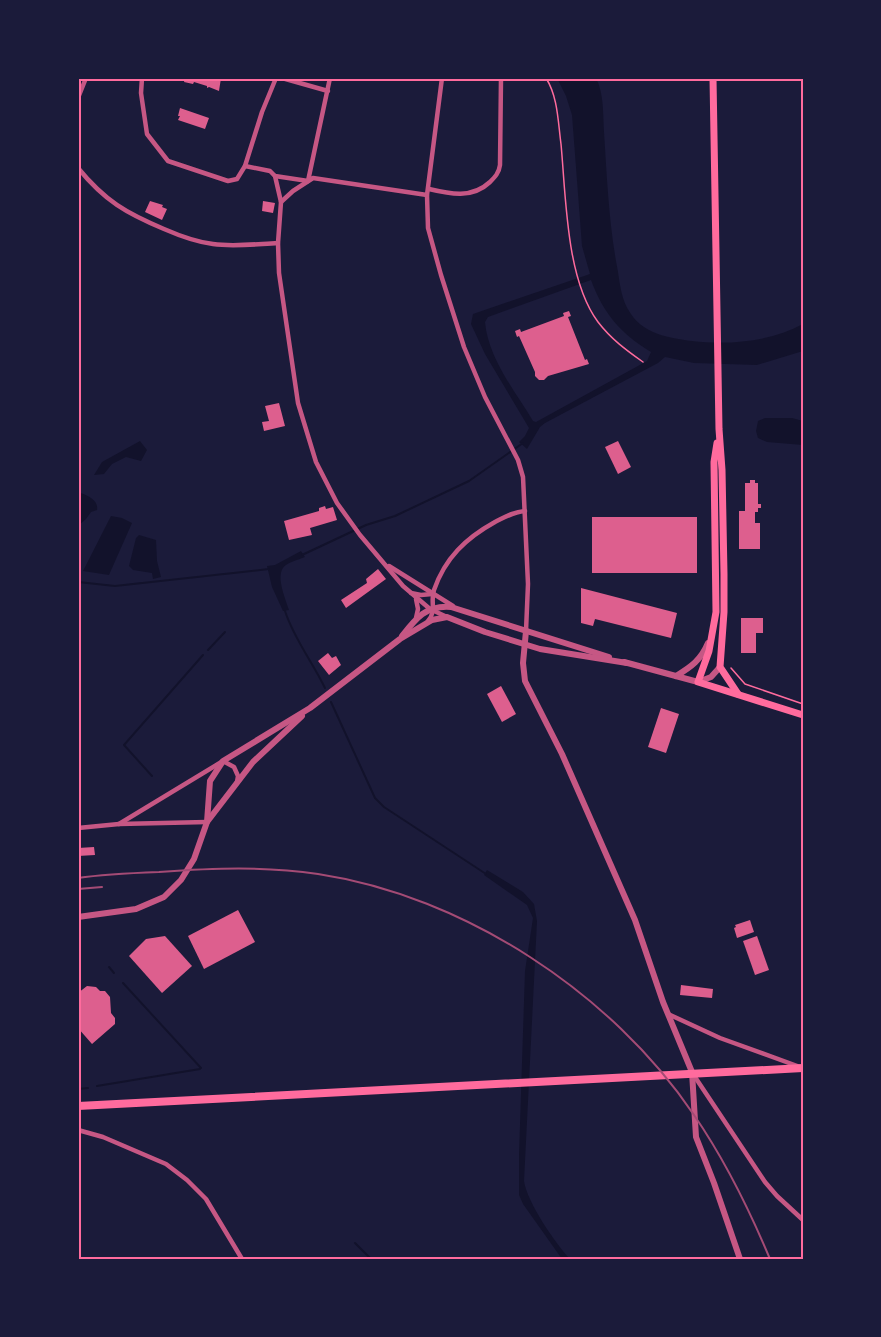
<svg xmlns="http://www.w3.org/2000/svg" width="881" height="1337" font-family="'Titillium Web',sans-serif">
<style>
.water{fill:#12122b;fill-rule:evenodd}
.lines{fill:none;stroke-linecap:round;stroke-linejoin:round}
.stream{stroke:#12122b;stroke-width:2}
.building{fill:#dd5f8e}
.path{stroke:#ff6b9d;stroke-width:1.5}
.minor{stroke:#c65784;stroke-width:4.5}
.tertiary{stroke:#c65784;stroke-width:6}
.secondary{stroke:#ff6b9d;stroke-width:7}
.primary{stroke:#ff6b9d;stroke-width:8}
.rail{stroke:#a44b75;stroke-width:2}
.neatline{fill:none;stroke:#ff6b9d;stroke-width:2}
</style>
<rect width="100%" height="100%" fill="#1b1b3a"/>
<g class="water">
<path d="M557,78H596C604,93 603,115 604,132C607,179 609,226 618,272C620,286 622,300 629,311C642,334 669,338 692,341C729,345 770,342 803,324V351L757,365L694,363L665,357L658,363L545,423L540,427L527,449L519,442L525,436L529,428L485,354L471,324L473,314L590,274L582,246L572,115L566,96ZM591,280C603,313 621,334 651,352L647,361L536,422L533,421C515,391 488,358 485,322L488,317Z"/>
<path d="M765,418H792L803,421V445L767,442L758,438L756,431L758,421Z"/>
<path d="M140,441L147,450L141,461L126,457L112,464L104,474L94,475L102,462Z"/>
<path d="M80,493C88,495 99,501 97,510L91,512L86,519L78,526V494Z"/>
<path d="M111,516L122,518L132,523L109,575L83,571Z"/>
<path d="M139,535L156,540L157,561L161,577L153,579L152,573L133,570L129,566L136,538Z"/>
<path d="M301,551L305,557C298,560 287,562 283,568C276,578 286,600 289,610L283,611L272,587L267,566L275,565Z"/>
<path d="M487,870L523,892L534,904L537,921L524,1181C527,1202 555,1243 570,1259H562L523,1204L519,1195V1155L525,971L533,918L527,905L484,875Z"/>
</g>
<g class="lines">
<g class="stream">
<path d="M302,555L366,525L395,516L469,481L523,443"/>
<path d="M78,582L115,586L269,569"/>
<path d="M285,611C294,639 312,661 325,688"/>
<path d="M208,650L225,632"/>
<path d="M331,702L375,798L384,807L486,874"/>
<path d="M152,776L124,745L203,655"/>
<path d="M109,967L114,973"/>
<path d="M123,983L201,1068"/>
<path d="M97,1086L200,1069"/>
<path d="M78,1089L88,1088"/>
<path d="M355,1243L371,1259"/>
</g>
</g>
<g class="building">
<path d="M185,78H221L219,91L209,87L207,88V86L194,82L193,84L184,82Z"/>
<path d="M180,108L209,118L205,129L178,120L180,116H178Z"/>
<path d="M150,201L163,205L162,207L167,209L162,220L145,212Z"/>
<path d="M263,201L275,203L273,213L262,211Z"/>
<path d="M569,311L571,316L568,317L585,360L587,359L589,364L548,376L544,380H539L535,376V372L519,336L517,337L515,331L520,329L521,332L564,316L563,313Z"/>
<path d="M279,403L285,426L264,431L262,422L269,421L265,406Z"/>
<path d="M618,441L631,467L618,474L605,447Z"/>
<path d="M750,480H755V483H758V504H761V508H758V512H755V523H760V549H739V511H745V483H750Z"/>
<path d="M325,506L326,509L333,507L337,520L310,528L312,535L289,540L284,521L319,511V508Z"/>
<rect x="592" y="517" width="105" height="56"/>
<path d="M378,569L386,579L346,608L341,600L367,583L366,579Z"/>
<path d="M581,588L677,613L671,638L595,619L593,626L581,623Z"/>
<path d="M741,618H763V633H756V653H741Z"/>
<path d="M328,653L332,658L336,656L341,665L329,675L318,661Z"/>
<path d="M501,686L516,714L502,722L487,694Z"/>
<path d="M661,708L679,714L666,753L648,747Z"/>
<path d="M94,847L95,855L78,856V848Z"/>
<path d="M238,910L255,942L204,969L188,936Z"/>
<path d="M750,920L754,932L737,938L734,928L736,927L735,925Z"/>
<path d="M165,936L192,966L162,993L129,956L146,939Z"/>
<path d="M757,936L769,970L755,975L743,941Z"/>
<path d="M681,985L713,989L712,998L680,995Z"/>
<path d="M87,986L96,987L100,991H105L110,997L111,1013L115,1018V1024L92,1044L78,1028V993Z"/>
</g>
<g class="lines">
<g class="path">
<path d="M546,78C558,97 558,122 561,144C566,197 566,279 598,322C611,339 626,350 643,362"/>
<path d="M731,668L745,684L803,704"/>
</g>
<g class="minor">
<path d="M142,78L141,93L147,134L168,161L228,181L237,179L245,166L262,112L276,78"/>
<path d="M282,78L328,91"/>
<path d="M442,78L427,195L428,228L441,275L464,347L485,397L518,460L523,477L528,584L526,631"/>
<path d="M78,98L86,78"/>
<path d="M245,166L270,171L275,176L308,181"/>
<path d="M78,168C105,201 126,213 164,229C180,236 196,242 213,244C234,247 257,244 278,243"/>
<path d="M275,176L281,202L278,243L279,273L298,403L316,462L337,503L360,535L403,586L430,609L447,617"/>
<path d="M308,181L330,78"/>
<path d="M429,189C450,194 472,199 490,182C495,177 499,173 500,165L501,78"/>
<path d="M281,202L293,191L313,178L427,195"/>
<path d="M389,566L453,606"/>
<path d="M411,593L421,595L432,594"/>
<path d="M416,618L418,609L416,599"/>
<path d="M428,621C437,611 430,601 434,590C445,558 466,538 495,522C505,517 513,512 525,511"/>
<path d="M119,824L223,761L234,767L238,776L237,782"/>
<path d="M78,828L119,824L207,822"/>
<path d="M668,1014L720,1038L800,1067"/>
<path d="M693,1074L765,1182L777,1196L803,1220"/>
<path d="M78,1130L103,1137L166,1164L187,1180L206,1199L242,1259"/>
</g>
<g class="tertiary">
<path d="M526,631L523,663L525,681L562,754L635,920L663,1002L692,1072L696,1137L714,1183L740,1259"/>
<path d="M402,636C416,618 426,605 451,607L609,657"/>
<path d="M624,662L698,682L711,677L720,667"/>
<path d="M676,676C691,667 701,660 708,643"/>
<path d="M207,822L253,762L302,716"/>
<path d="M78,917L136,909L164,897L181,880L194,859L207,822L210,781L223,761L310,708L400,639L432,620L447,617L485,632L540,649L627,663"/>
</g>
<g class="secondary">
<path d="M713,78L719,429L722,470L724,574V612L720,667L738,694"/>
<path d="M717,443L714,462L716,612L709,651L698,682L803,715"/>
</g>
<path class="primary" d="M78,1106L803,1068"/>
<g class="rail">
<path d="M78,878C105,874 132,873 159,872C213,868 265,866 318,874C464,896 612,993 694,1115C725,1160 749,1209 770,1259"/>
<path d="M78,889L102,887"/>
</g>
</g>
<rect width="881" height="1337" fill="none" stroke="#1b1b3a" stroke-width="159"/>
<rect x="80" y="80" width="722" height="1178" class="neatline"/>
</svg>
